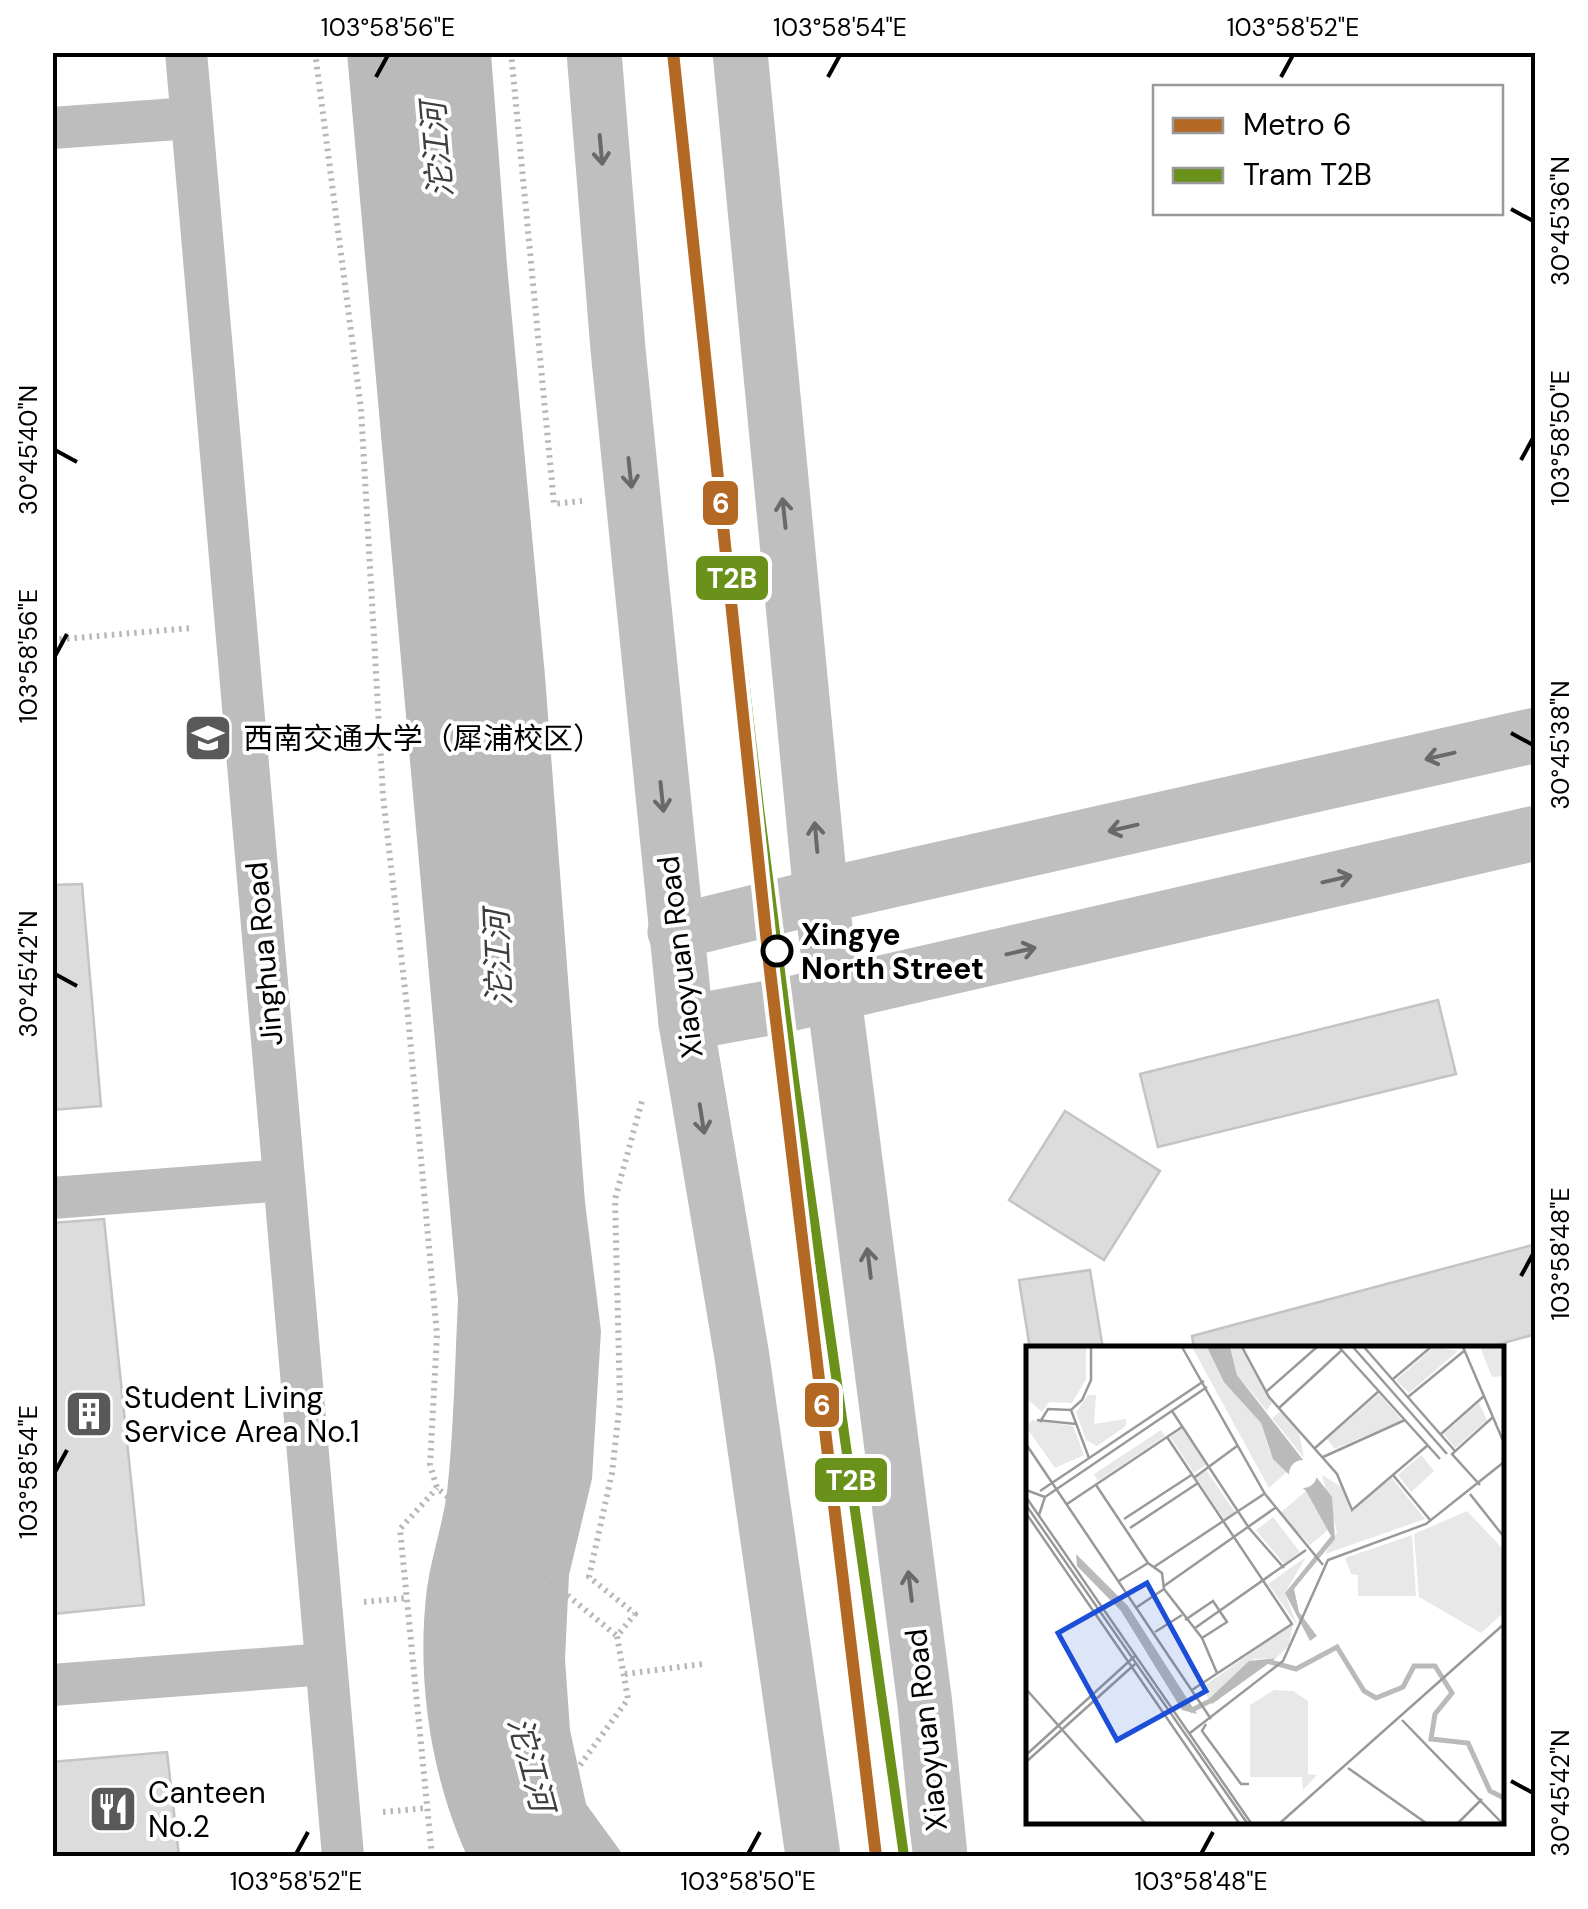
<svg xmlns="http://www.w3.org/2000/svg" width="1588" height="1909" font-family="'DM Sans','Noto Sans SC',sans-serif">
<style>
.water{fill:#bababa}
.building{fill:#dcdcdc;stroke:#c4c4c4;stroke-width:2.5}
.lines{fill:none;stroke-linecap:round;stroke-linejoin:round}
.path{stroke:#b8b8b8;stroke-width:6;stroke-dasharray:2.5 5;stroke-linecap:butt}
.street{stroke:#bdbdbd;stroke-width:42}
.secondary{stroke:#bfbfbf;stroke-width:55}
.tram-1-casing{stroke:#fff;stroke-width:18}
.tram-1{stroke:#6a911a;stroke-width:10}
.metro-1-casing{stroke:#fff;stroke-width:20}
.metro-1{stroke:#b36924;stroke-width:12}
.oneway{stroke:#696969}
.ticks{fill:none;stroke:#000;stroke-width:4}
.stop-dot{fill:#fff;stroke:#000;stroke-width:5}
.labels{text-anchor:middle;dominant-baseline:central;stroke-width:8;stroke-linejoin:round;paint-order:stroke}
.poi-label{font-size:30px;fill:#000;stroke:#fff;text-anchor:start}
.stop-label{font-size:30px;font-weight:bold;fill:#000;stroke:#fff;text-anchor:start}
.street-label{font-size:30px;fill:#000;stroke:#fff}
.water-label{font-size:32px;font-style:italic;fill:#3e3e3e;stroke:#fff}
.inset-river{fill:none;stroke:#bababa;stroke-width:5}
.inset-road{fill:none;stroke:#999;stroke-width:2.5}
.view{fill:#1d4ed8;fill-opacity:0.15;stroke:#1d4ed8;stroke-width:5}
.inset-edge{fill:none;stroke:#000;stroke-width:5}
.line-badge{stroke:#fff;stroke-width:4}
.badge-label{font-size:28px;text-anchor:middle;font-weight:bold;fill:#fff}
.neatline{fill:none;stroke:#000;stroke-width:4}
.ticks-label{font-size:25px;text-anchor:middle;fill:#000}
</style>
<rect width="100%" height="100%" fill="#fff"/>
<path class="water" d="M347,53H491L507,265L545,676L585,1202L601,1331L592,1479L569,1575L565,1659L570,1730L586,1804L624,1856H467C430,1774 416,1677 427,1588C432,1553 445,1518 448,1483C454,1423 455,1361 458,1300Z"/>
<g class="building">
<path d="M82,884L101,1106L52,1110V885Z"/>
<path d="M1438,1000L1456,1074L1158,1147L1140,1074Z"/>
<path d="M1065,1111L1160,1171L1104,1260L1009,1200Z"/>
<path d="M104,1219L144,1605L52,1614V1223Z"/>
<path d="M1536,1244V1334L1482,1349H1194L1192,1336Z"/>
<path d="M1090,1270L1103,1349H1030L1019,1280Z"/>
<path d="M167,1752L179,1856H52V1762Z"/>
</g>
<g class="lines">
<g class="path">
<path d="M315,52L361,409L383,796L408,1016L437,1335L430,1465L437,1488L617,1636"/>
<path d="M511,52L554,504L582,501"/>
<path d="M52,640L191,628"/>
<path d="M364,1602L407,1598"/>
<path d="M625,1674L703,1664"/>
<path d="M383,1812L427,1808"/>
<path d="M432,1856L400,1529L437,1488"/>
<path d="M514,1856L628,1699L617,1636L635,1614L589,1577L612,1473L620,1401L615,1199L643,1097"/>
</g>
<g class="street">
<path d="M186,52L343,1856"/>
<path d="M52,128L191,118"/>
<path d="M52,1198L284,1180"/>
<path d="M52,1685L326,1664"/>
</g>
<g class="secondary">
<path d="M594,52L618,349L686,1023L742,1357L813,1856"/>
<path d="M740,52L821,896L925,1705L940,1856"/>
<path d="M675,932L821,896L1536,735"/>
<path d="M686,1023L785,1005L1536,833"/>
</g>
<g class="tram-1-casing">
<path id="tram-1" d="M671,52L759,808L794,1080L904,1856"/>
</g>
<use href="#tram-1" class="tram-1"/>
<g class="metro-1-casing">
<path id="metro-1" d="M673,52L769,962L876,1856"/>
</g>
<use href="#metro-1" class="metro-1"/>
</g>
<defs><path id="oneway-shaft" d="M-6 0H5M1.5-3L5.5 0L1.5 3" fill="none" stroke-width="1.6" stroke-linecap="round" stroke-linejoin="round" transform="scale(2.5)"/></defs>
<g class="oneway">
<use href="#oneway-shaft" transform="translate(601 150) rotate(85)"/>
<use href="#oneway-shaft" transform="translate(630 473) rotate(84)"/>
<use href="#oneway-shaft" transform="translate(784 513) rotate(-96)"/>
<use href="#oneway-shaft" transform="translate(1440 756) rotate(167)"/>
<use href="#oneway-shaft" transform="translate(662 797) rotate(84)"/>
<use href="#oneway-shaft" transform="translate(1123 828) rotate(167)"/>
<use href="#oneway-shaft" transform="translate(816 837) rotate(-95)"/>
<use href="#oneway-shaft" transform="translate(1337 879) rotate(-13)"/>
<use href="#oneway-shaft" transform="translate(1021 951) rotate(-13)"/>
<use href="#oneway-shaft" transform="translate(702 1119) rotate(81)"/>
<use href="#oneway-shaft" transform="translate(869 1263) rotate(-97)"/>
<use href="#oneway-shaft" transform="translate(910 1586) rotate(-97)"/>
</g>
<path class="ticks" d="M376,77L388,55M828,77L840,55M1281,77L1293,55M1511,209L1533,221M55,450L77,462M1521,460L1533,438M55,656L67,634M1511,733L1533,745M55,974L77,986M1521,1276L1533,1254M55,1472L67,1450M1511,1781L1533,1793M296,1854L308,1832M748,1854L760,1832M1201,1854L1213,1832"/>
<defs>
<g id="university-square" transform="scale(2.5)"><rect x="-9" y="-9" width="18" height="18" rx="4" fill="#595959" stroke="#fff"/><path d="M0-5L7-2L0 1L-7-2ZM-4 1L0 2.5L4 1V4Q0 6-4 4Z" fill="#fff"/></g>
<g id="building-square" transform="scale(2.5)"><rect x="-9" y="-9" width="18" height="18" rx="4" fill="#595959" stroke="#fff"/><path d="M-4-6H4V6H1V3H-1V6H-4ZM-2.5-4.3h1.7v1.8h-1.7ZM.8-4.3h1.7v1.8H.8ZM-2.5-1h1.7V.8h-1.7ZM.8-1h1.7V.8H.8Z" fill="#fff"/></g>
<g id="restaurant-square" transform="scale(2.5)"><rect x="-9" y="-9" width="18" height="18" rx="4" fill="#595959" stroke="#fff"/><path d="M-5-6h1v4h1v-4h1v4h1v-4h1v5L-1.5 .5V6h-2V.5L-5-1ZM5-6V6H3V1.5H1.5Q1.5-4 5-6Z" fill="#fff"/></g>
</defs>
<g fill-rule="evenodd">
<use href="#university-square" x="208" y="738"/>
<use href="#building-square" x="89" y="1414"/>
<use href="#restaurant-square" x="113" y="1809"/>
</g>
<circle class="stop-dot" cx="777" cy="951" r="14"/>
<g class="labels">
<g class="poi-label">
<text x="243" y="738">西南交通大学（犀浦校区）</text>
<text x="124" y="1397">Student Living<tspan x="124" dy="34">Service Area No.1</tspan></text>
<text x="148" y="1792">Canteen<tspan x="148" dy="34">No.2</tspan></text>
</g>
<g class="stop-label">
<text x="801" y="934">Xingye<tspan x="801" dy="34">North Street</tspan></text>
</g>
<g class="street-label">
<text transform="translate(264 954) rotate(-95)">Jinghua Road</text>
<text transform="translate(680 957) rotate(-97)">Xiaoyuan Road</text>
<text transform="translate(926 1730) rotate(-96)">Xiaoyuan Road</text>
</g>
<g class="water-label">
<text transform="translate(437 150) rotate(-95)">沱江河</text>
<text transform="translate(498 958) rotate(-92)">沱江河</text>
<text transform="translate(531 1764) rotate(75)">沱江河</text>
</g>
</g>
<g transform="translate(1026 1346)">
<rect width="478" height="478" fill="#fff"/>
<path d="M0,1H60V33L46,57L23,56L16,66L0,52ZM166,1H181L199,36L235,77L244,106L262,125L243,142ZM204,1H215L246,57L241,65L211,29ZM408,1L432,5L383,47L370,34ZM454,1L477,2V30L466,31ZM353,48L376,74L309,103L301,93ZM62,49H70L68,78L100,73V80L71,100L60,94L50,66ZM453,57L461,74L429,102L418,88ZM255,65L273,86L278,112L246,72ZM6,74L47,80L58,109L29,122L0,81ZM156,83L180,119L168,127L144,91ZM135,84L139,90L72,135L68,128ZM395,109L408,125L385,146L372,129ZM180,124L209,166L198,173L170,131ZM296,129L316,141L324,165L366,132L399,173L299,208L311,186ZM280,145L302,184L284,199L254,167ZM441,165L477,203V267L455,287L393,251L388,188ZM247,171L274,206L258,218L230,184ZM386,189L390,250H332V229L325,228L319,212ZM280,211L259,247L271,279L242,238ZM267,278L263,300L250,312L228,313L183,353L175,342ZM248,344L267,345L282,355V428L291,429L277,444L276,431H224V359Z" fill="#e8e8e8"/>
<path d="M181,1H204L211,29L306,151L309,193L268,243L273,266L291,290L284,295L259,247L305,190L280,145L247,113L235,77L198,36ZM50,208L102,260L171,368L156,364L95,265L51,220ZM250,312L186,358L183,353L223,315Z" fill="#bababa"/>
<path d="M263 128a14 14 0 1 1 28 0a14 14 0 1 1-28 0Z" fill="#fff"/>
<path class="inset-river" d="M241,315L270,323L311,301L338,345L350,352L377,341L388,320H409L426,347L409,368L405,393L442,397L464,445L478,452M164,365L192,351"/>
<path class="inset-road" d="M156,1L239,148L297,219M216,1L243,51L311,128L326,164L402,99M313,1L414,113M327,1L421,108M338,1L429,105M437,1L478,97M367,33L405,1M241,45L291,1M382,51L438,5M253,62L316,4M45,64L63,112M146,65L223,182L258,222M11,74L50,78M14,76L22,63L45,64L56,54L65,34V1M415,88L458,50M141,91L266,278L166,344M0,98L185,373M289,102L353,45M297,111L379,74M367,129L405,175M169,131L211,100M70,139L122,217L136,227L138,243L176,292L191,327M454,139L426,108L467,71M0,144L19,151L13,169M14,145L178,35M444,148L478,191M0,151L225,477M19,151L181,41M41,158L156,81M0,159L221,477M0,167L213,477M98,173L167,128M104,182L172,137M128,221L238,148M93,235L122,217M138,240L249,162M111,261L138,243M159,274L187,255L201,276L176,292M169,282L280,204M129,286L156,269M0,343L119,477M376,374L476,477M180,378L176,385L215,438H223M164,387L257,315L302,214L400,178L478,116M0,409L110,309M0,416L109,318M322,422L400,477M254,477L478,278M432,477L456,453"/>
<path class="view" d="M121,237L180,345L91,394L32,287Z"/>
<rect width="478" height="478" class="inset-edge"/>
</g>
<g class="line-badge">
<rect x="701" y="479" width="39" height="48" rx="10" fill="#b36924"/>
<rect x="694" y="554" width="76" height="48" rx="10" fill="#6a911a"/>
<rect x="803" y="1381" width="38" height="48" rx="10" fill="#b36924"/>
<rect x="813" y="1456" width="76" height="48" rx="10" fill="#6a911a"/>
</g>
<g class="badge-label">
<text x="721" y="513">6</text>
<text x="732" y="588">T2B</text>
<text x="822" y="1415">6</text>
<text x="851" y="1490">T2B</text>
</g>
<rect width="1588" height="1909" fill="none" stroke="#ffffff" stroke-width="110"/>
<rect x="1153" y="85" width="350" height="130" fill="#ffffff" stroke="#999999" stroke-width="2.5"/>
<rect x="1173" y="118" width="50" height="15" fill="#b36924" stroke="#999999" stroke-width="2.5"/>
<text x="1243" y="135" font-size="30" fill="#000000">Metro 6</text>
<rect x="1173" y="168" width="50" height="15" fill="#6a911a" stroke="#999999" stroke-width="2.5"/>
<text x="1243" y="185" font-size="30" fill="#000000">Tram T2B</text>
<rect x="55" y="55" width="1478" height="1799" class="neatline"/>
<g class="ticks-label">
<text x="388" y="36">103°58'56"E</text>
<text x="840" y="36">103°58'54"E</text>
<text x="1293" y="36">103°58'52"E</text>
<text transform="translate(1560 221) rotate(-90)" y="9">30°45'36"N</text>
<text transform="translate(1560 438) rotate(-90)" y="9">103°58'50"E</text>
<text transform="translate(28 450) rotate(-90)" y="9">30°45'40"N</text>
<text transform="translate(28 656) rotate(-90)" y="9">103°58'56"E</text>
<text transform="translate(1560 745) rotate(-90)" y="9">30°45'38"N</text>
<text transform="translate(28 974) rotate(-90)" y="9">30°45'42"N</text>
<text transform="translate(1560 1254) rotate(-90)" y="9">103°58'48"E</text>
<text transform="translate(28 1472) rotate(-90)" y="9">103°58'54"E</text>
<text transform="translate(1560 1793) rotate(-90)" y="9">30°45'42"N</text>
<text x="296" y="1890">103°58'52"E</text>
<text x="748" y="1890">103°58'50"E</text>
<text x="1201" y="1890">103°58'48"E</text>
</g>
</svg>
